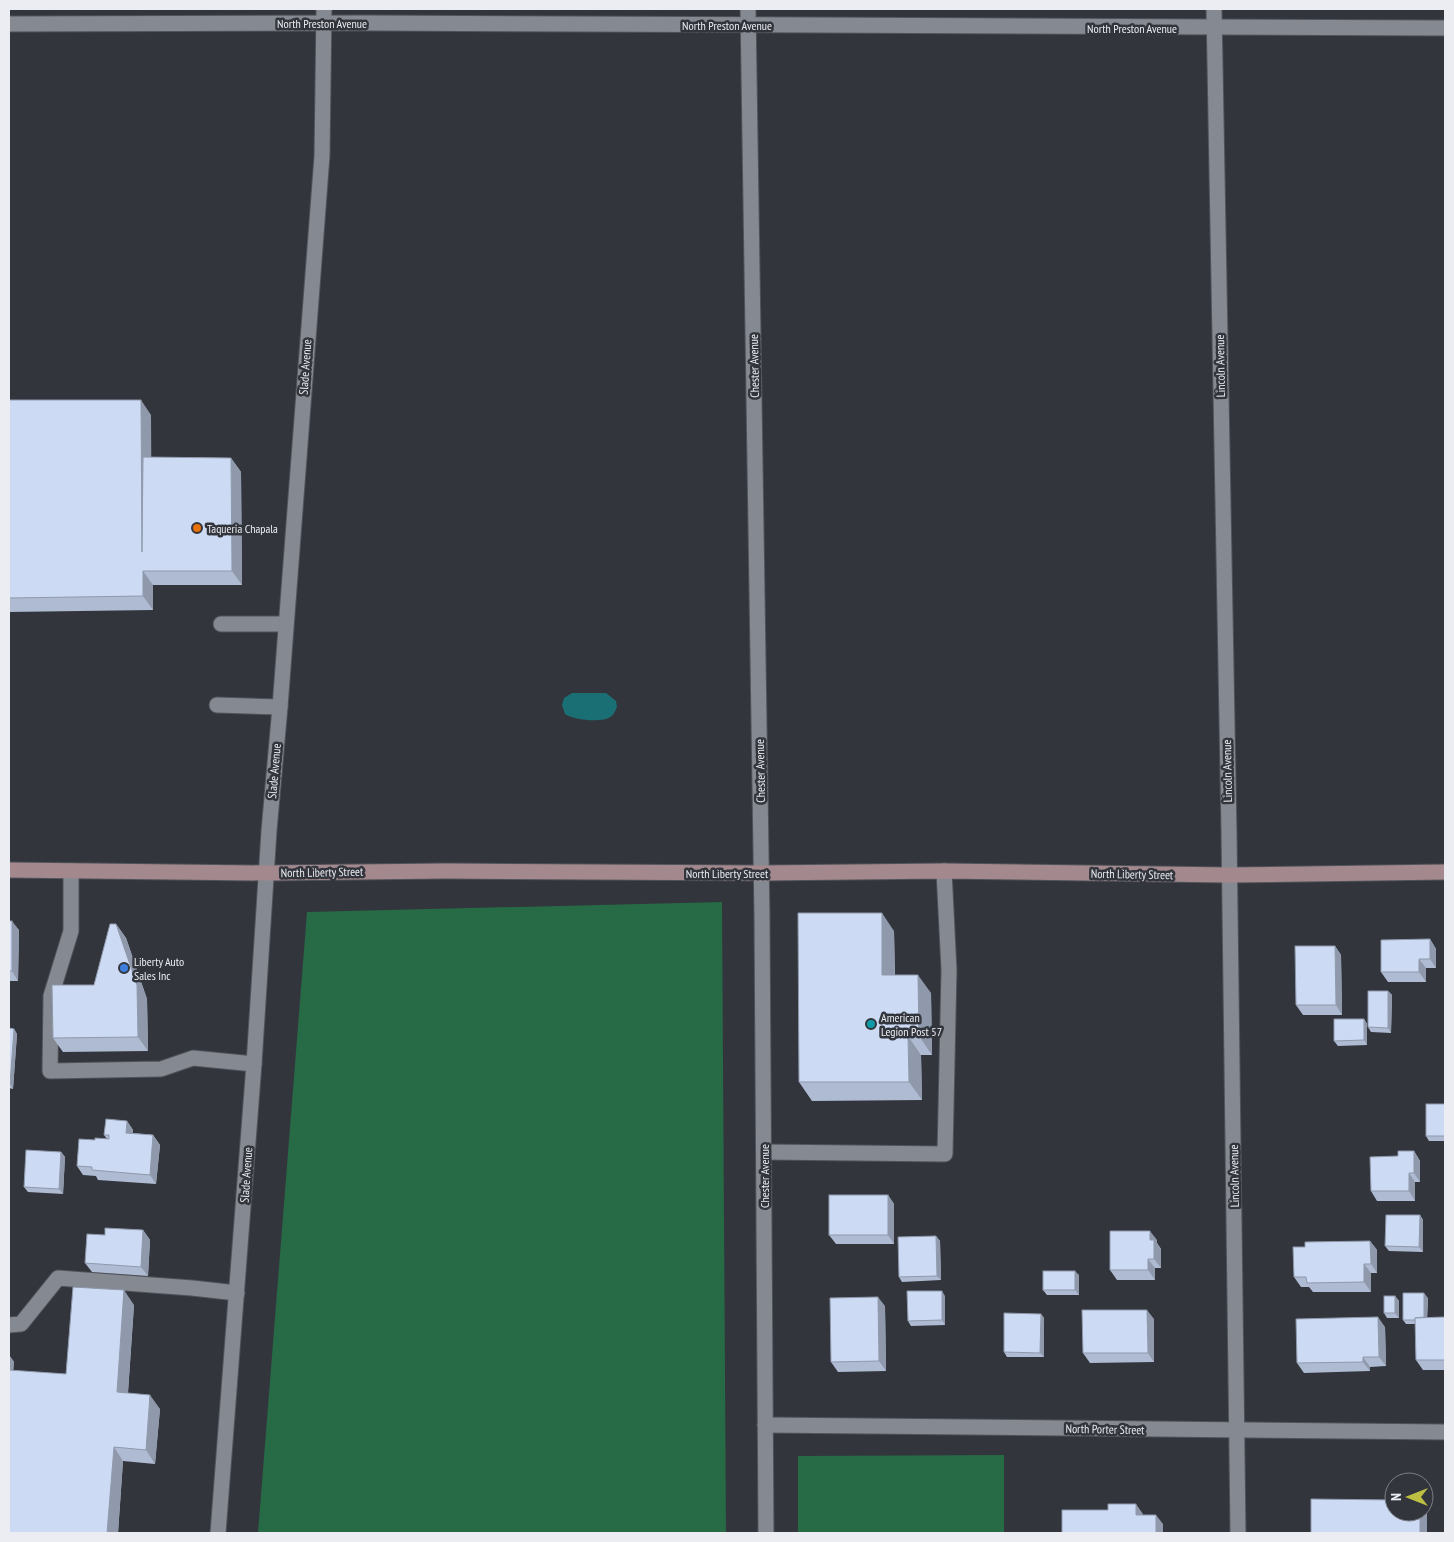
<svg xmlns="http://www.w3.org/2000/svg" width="1454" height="1542" font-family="'PT Sans Narrow',sans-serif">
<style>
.green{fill:#276a46}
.water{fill:#1a6f74}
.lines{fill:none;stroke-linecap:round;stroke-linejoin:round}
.lane-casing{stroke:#505359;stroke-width:17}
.street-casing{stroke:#505359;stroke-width:17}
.secondary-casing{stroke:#505359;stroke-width:17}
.lane{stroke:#858991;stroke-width:15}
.street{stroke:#858991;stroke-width:15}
.secondary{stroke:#a3898e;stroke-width:15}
.wall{fill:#afbbd2}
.shaded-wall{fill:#8f99ab}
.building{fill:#ccdaf4;stroke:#8f99ab}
.food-dot{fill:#e8710a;stroke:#32353c;stroke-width:2}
.shop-dot{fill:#3f7fe0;stroke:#32353c;stroke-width:2}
.culture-dot{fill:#0f9aa8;stroke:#32353c;stroke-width:2}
.labels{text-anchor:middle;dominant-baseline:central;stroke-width:5;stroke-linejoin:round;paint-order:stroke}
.street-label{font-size:12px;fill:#ebedf2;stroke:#32353c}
.poi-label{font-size:12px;fill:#ebedf2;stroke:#32353c;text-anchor:start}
</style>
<rect width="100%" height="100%" fill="#32353c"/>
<g class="green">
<path d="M722,902L726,1533H258L307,912Z"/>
<path d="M1004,1455V1533H798V1456Z"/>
</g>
<path class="water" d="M572,693H606L616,701L617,707C615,711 614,715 610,717C603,723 572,720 565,714L562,705L564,698Z"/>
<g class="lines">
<g class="lane-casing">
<g id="lane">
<path d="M221,624H285"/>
<path d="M217,705L280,707"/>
<path d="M71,871V931L51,996L50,1071L161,1069L193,1058L254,1064"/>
<path d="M764,1152L945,1154L949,970L944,871"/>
<path d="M9,1325L21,1324L58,1278L192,1288L237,1293"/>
</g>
</g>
<g class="street-casing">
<g id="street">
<path d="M748,9L762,917L766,1533"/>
<path d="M1214,9L1229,832L1238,1533"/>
<path d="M9,24L368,23L1445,28"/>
<path d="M765,1425L1445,1432"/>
<path d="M218,1533L254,1064L269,831L280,707L322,156L324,9"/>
</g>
</g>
<g class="secondary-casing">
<path id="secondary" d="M9,870L266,873L446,871L761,873L944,871L1229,875L1445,872"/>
</g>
<use href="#lane" class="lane"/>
<use href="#street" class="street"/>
<use href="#secondary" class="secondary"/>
</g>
<g class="wall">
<path d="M9,400L151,415V457L231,458L241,472L242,585H153V610L9,612Z"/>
<path d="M9,921L19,930L18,981H9Z"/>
<path d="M116,924L126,938L147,999L148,1051L63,1052L53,1038L94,985Z"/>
<path d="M894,931L895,975L931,993L932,1055H921L922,1100L812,1101L799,1082Z"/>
<path d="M1430,939L1436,949V968H1426V982H1388L1381,972Z"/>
<path d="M1335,946L1341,955L1342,1015H1303L1296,1005Z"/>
<path d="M1388,991L1392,995L1391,1033L1371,1032L1368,1027Z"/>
<path d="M1364,1019L1367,1024V1045L1338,1046L1334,1041Z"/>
<path d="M9,1028L14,1029L17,1034L13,1089L9,1088Z"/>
<path d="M1445,1104V1141H1429L1426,1136Z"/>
<path d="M127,1121L133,1130V1133L153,1135L160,1145L156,1184L98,1180L96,1176L83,1175L77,1166L95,1140L107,1139L104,1135Z"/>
<path d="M1414,1151L1420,1161V1182H1415V1201H1377L1371,1191L1398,1156Z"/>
<path d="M61,1152L65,1157L63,1194L28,1192L24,1187Z"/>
<path d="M888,1195L894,1204V1244H836L829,1235Z"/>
<path d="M1420,1215L1423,1220V1252L1389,1251L1385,1246Z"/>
<path d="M143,1230L150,1240L148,1276L92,1272L85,1263L105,1235Z"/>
<path d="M936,1236L940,1241L941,1280L902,1282L899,1277Z"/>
<path d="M1157,1240V1243L1161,1249V1268H1155V1280H1117L1110,1270Z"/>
<path d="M1370,1241L1377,1250V1273H1371V1292H1313L1309,1287H1301L1294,1277L1305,1247Z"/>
<path d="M1079,1275V1295H1047L1043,1290Z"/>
<path d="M945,1296V1325L911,1326L908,1321Z"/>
<path d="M1395,1296L1399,1301V1318H1387L1384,1313Z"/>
<path d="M1428,1298L1427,1317H1445V1370H1423L1416,1360L1415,1324H1406L1403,1320Z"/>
<path d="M134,1305L128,1393L160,1409L155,1464L123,1461L118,1533H9V1355L14,1362L13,1371L66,1374Z"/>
<path d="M885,1306L886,1371L838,1372L831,1362Z"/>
<path d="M1041,1314L1044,1318V1357H1007L1004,1352Z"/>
<path d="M1154,1319V1362L1090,1363L1083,1353Z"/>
<path d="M1385,1327L1386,1366L1370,1367V1371L1304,1373L1297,1363Z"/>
</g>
<g class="shaded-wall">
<path d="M141,400L151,415L152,566L142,552Z"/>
<path d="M231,458L241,472L242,585L232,571Z"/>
<path d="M143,571L153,585V610L143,596Z"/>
<path d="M882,913L894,931L895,993L882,975Z"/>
<path d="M12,921L19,930L18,981L12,971Z"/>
<path d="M116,924L126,938L147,999L148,1051L138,1037Z"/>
<path d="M1430,939L1436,949V968L1430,959Z"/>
<path d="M1335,946L1341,955L1342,1015L1336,1005Z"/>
<path d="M1419,959L1426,968V982L1419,972Z"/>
<path d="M918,975L931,993L932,1055L919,1036Z"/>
<path d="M1388,991L1392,995L1391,1033L1388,1028Z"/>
<path d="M1364,1019L1367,1024V1045L1364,1040Z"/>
<path d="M14,1029L17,1034L13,1089L10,1084Z"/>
<path d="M908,1036L921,1055L922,1100L909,1082Z"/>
<path d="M127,1121L133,1130L132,1142L126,1133Z"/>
<path d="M153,1135L160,1145L156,1184L150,1175Z"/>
<path d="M1414,1151L1420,1161V1182L1414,1173Z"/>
<path d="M61,1152L65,1157L63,1194L59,1189Z"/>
<path d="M1409,1173L1415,1182V1201L1409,1191Z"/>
<path d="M888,1195L894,1204V1244L888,1235Z"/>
<path d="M1420,1215L1423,1220V1252L1419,1247Z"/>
<path d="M143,1230L150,1240L148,1276L141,1267Z"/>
<path d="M1150,1231L1157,1240V1243L1161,1249V1268L1154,1259L1150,1240Z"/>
<path d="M936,1236L940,1241L941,1280L937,1276Z"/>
<path d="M1370,1241L1377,1250V1273L1371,1264Z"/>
<path d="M1148,1259L1155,1268V1280L1148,1270Z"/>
<path d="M1364,1264L1371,1273V1292L1364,1282Z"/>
<path d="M1075,1271L1079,1275V1295L1075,1290Z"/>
<path d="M124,1290L134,1305L127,1406L117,1392Z"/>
<path d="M942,1291L945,1296V1325L942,1320Z"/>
<path d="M1424,1293L1428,1298L1427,1324L1424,1320Z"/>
<path d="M1395,1296L1399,1301V1318L1395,1313Z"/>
<path d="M878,1297L885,1306L886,1371L879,1361Z"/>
<path d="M1147,1310L1154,1319V1362L1148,1353Z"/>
<path d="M1041,1314L1044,1318V1357L1040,1353Z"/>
<path d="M1378,1317L1385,1327L1386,1366L1379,1357Z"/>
<path d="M9,1355L14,1362L12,1384L9,1379Z"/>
<path d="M1363,1357L1370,1367V1371L1363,1362Z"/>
<path d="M150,1395L160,1409L155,1464L146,1450Z"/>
<path d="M114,1447L123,1461L118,1533H107Z"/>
<path d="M1136,1504L1143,1514V1524L1136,1515Z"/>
<path d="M1424,1506L1427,1510V1533H1420V1512H1424Z"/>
<path d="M1156,1515L1163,1524V1533H1156Z"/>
</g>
<g class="building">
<path d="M9,400H141L142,552L143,457L231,458L232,571H143V596L9,598Z"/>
<path d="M798,913H882V975H918L919,1036H908L909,1082H799Z"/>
<rect x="9" y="921" width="3" height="50"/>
<path d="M110,924H116L137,985L138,1037L53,1038L52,985H94Z"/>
<path d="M1430,939V959H1419V972H1381V940Z"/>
<path d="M1295,946H1335L1336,1005H1296Z"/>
<path d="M1368,991H1388V1028L1368,1027Z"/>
<path d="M1334,1019H1364V1040L1334,1041Z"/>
<path d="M9,1028L14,1029L10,1084H9Z"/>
<rect x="1426" y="1104" width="19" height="32"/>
<path d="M106,1119L127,1121L126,1133L153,1135L150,1175L92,1170V1167L77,1166L79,1139L95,1140V1138L109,1139V1135H104Z"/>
<path d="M26,1150L61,1152L59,1189L24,1187Z"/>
<path d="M1398,1151H1414V1173H1409V1191H1371L1370,1157L1398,1156Z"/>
<rect x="829" y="1195" width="59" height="40"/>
<path d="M1386,1215H1420L1419,1247L1385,1246Z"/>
<path d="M105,1228L143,1230L141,1267L85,1263L87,1234L105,1235Z"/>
<path d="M1110,1231H1150V1240H1154V1259H1148V1270H1110Z"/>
<path d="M936,1236L937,1276L899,1277L898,1237Z"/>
<path d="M1370,1241L1371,1264H1364V1282L1307,1283L1306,1277H1294L1293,1247H1305V1242Z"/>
<rect x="1043" y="1271" width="32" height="19"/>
<path d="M73,1287L124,1290L117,1392L150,1395L146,1450L114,1447L107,1533H9V1370L66,1374Z"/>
<path d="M907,1291H942V1320L908,1321Z"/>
<path d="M1403,1293H1424V1317L1415,1318V1320H1403Z"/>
<rect x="1384" y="1296" width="11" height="17"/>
<path d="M878,1297L879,1361L831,1362L830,1298Z"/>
<path d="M1082,1310H1147L1148,1353H1083Z"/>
<path d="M1004,1313L1041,1314L1040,1353L1004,1352Z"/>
<path d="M1378,1317L1379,1357H1363V1362L1297,1363L1296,1319Z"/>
<path d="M1445,1317V1360H1416L1415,1318Z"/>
<path d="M1311,1499L1394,1500V1512H1420V1533H1311Z"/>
<path d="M1108,1504H1136V1515H1156V1533H1062V1510H1108Z"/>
</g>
<circle class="food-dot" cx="197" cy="528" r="5"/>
<circle class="shop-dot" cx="124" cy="968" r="5"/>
<circle class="culture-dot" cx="871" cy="1024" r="5"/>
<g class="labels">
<g class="street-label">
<text x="322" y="23">North Preston Avenue</text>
<text x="727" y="25">North Preston Avenue</text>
<text x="1132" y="28">North Preston Avenue</text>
<text transform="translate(754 366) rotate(-91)">Chester Avenue</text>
<text transform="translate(1220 366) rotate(-91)">Lincoln Avenue</text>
<text transform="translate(305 367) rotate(-86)">Slade Avenue</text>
<text transform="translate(274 771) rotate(-85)">Slade Avenue</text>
<text transform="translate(760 771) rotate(-91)">Chester Avenue</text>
<text transform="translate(1227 771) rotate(-91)">Lincoln Avenue</text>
<text transform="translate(322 872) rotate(-1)">North Liberty Street</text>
<text x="727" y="873">North Liberty Street</text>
<text transform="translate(1132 874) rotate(1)">North Liberty Street</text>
<text transform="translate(246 1175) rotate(-86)">Slade Avenue</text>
<text transform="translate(764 1176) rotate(-90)">Chester Avenue</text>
<text transform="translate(1234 1176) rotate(-91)">Lincoln Avenue</text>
<text transform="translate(1105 1429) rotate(1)">North Porter Street</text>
</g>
<g class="poi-label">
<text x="207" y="528">Taqueria Chapala</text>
<text x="134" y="961">Liberty Auto<tspan x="134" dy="14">Sales Inc</tspan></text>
<text x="881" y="1017">American<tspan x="881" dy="14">Legion Post 57</tspan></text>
</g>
</g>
<rect width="1454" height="1542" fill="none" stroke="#ebedf2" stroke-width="20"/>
<g transform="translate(1409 1497) rotate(270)"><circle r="24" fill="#32353c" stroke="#7c7f85"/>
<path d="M0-4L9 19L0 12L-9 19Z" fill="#bdbf43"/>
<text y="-8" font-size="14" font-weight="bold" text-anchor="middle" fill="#ebedf2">N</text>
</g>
</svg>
